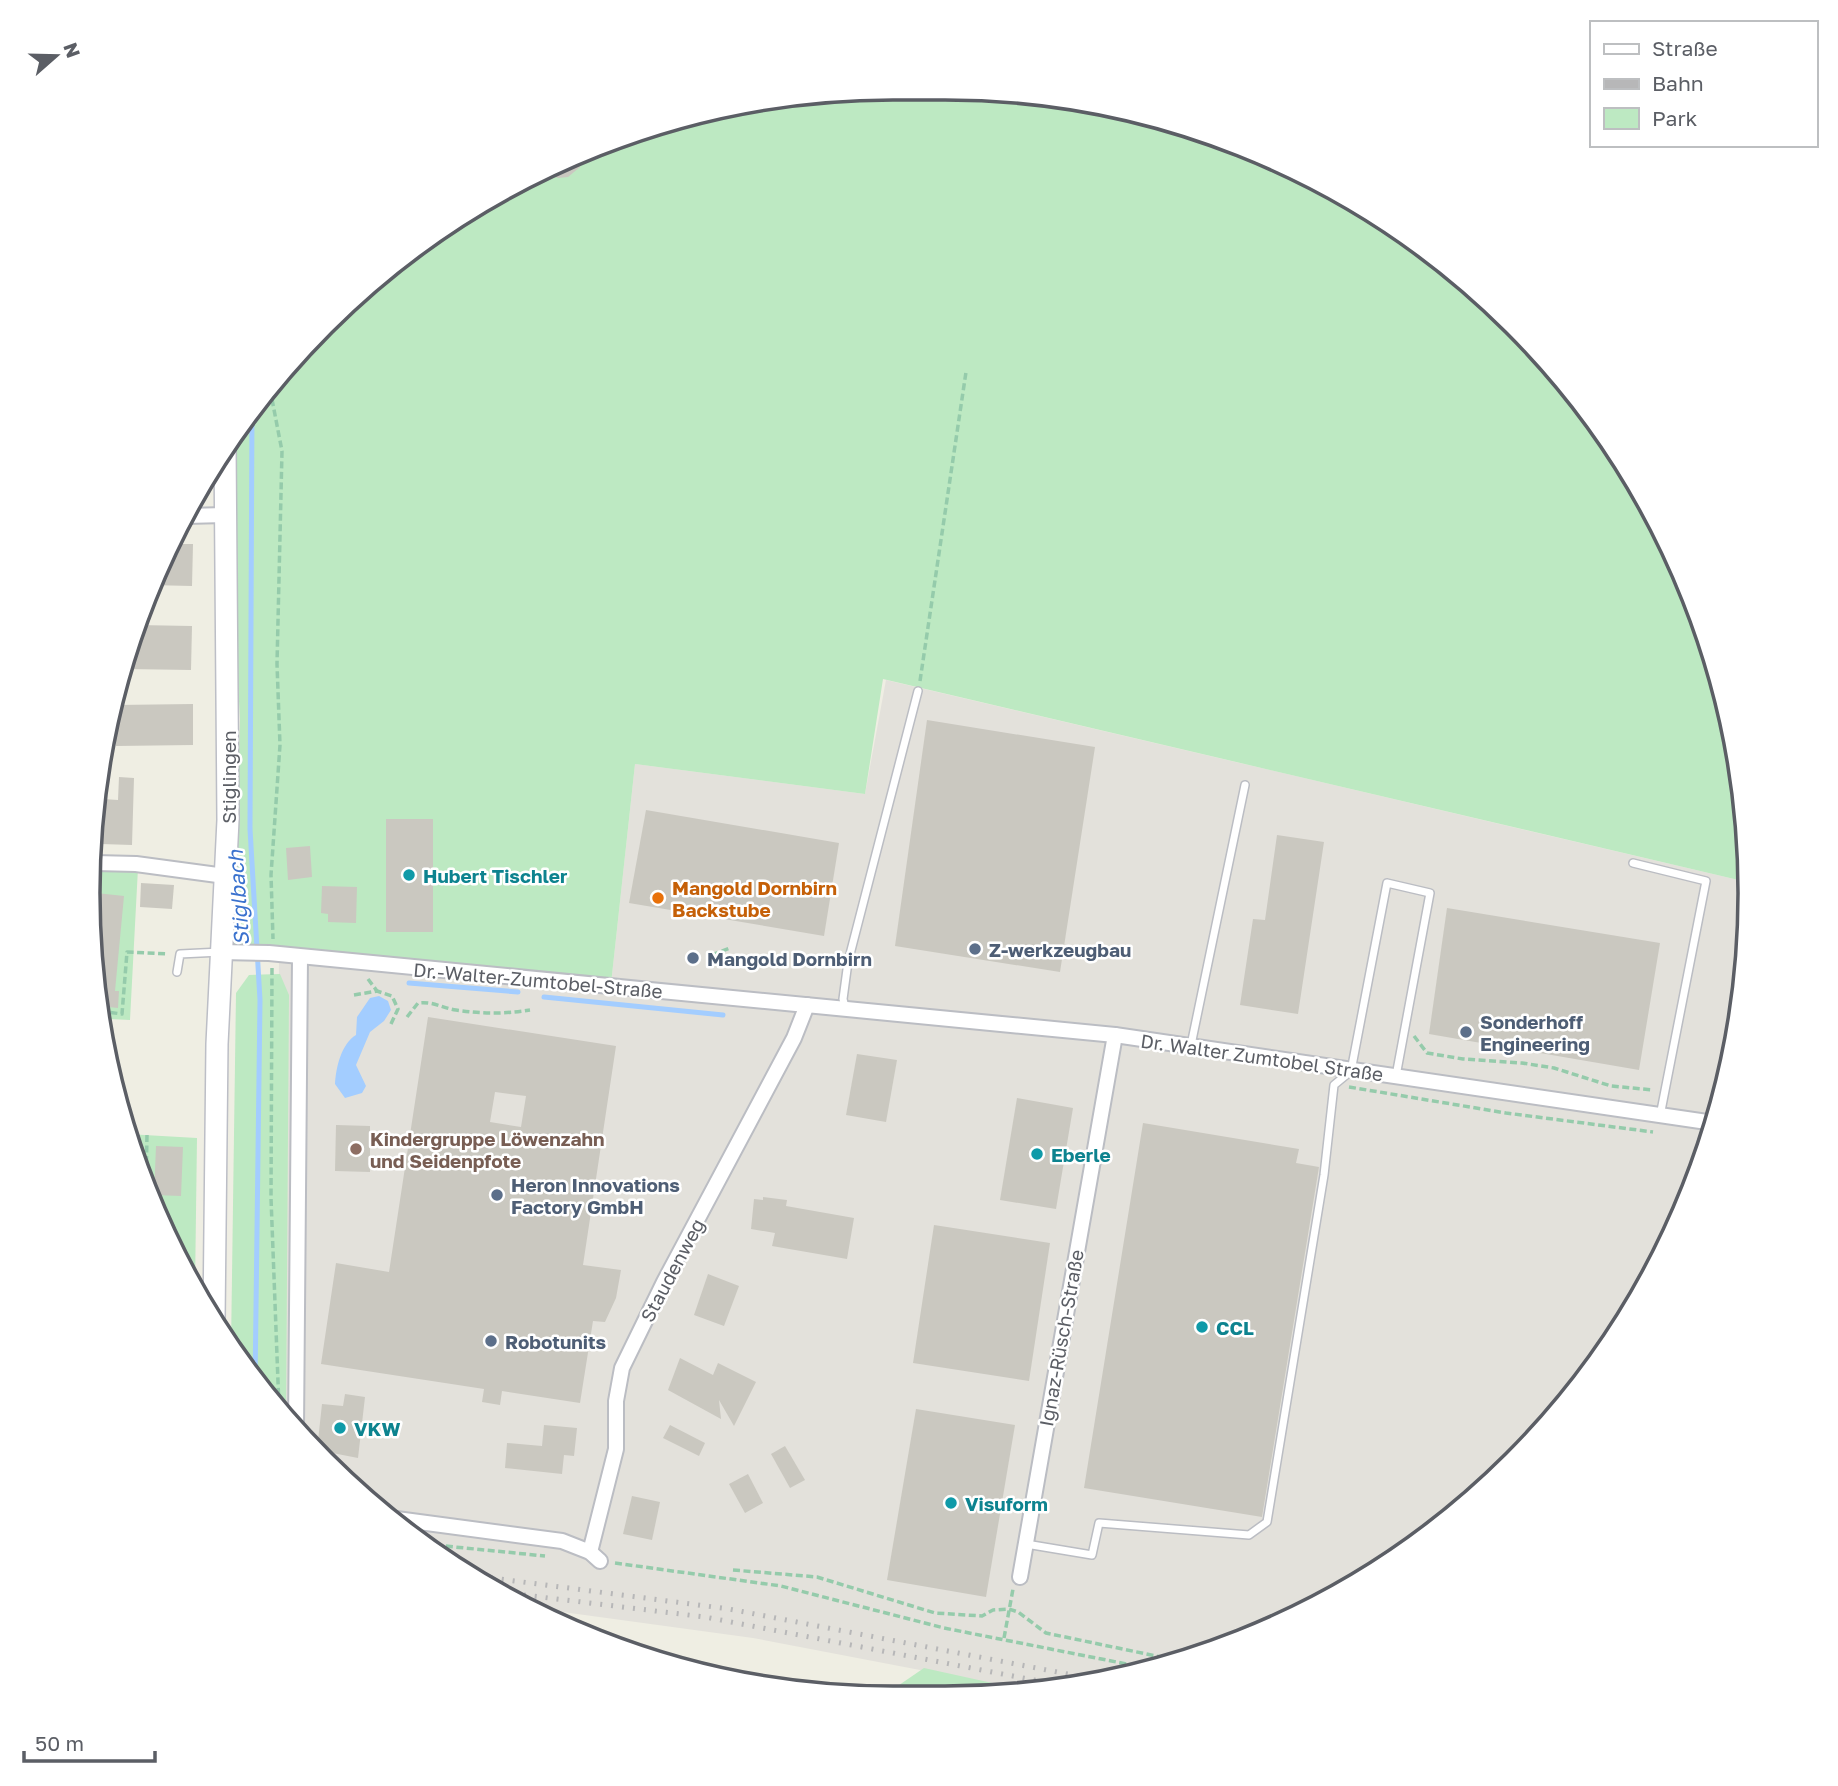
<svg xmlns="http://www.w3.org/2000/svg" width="1838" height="1786" font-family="'Golos Text',sans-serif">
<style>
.industrial{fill:#e3e1db}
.green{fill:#bde9c2}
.water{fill:#a3cdff}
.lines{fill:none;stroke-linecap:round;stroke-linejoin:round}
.stream{stroke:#a3cdff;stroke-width:5}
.building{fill:#cac8c0;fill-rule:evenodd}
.service-casing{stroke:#bbbdc3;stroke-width:10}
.minor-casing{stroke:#bbbdc3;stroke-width:18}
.secondary-casing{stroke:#bcbec6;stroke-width:24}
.path{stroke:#95cbab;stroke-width:3.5;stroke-dasharray:7 3.5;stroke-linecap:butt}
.service{stroke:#fff;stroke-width:7}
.minor{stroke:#fff;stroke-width:14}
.secondary{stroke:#fff;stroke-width:21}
.rail{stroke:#b7b7b8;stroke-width:5;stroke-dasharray:2 9;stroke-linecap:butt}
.culture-dot{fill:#0f9aa8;stroke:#fff;stroke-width:2.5}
.food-dot{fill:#e8710a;stroke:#fff;stroke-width:2.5}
.service-dot{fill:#5c6f8a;stroke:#fff;stroke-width:2.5}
.education-dot{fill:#8d6e63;stroke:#fff;stroke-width:2.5}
.labels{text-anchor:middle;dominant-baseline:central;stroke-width:5;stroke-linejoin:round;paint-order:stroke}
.street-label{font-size:19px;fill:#5b5e65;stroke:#fff}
.culture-label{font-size:19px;font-weight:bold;fill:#0d838f;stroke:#fff;text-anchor:start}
.food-label{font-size:19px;font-weight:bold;fill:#c56008;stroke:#fff;text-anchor:start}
.service-label{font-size:19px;font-weight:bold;fill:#4e5e75;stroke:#fff;text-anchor:start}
.education-label{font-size:19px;font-weight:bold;fill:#785e54;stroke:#fff;text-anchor:start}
.water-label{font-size:21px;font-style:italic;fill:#3a72ce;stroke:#fff}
.rim{fill:none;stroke:#5b5e65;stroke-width:3.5}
</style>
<rect width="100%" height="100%" fill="#efeee3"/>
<path class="industrial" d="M886,680L1747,882L1744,999L1708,1152L1642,1296L1550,1424L1435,1532L1301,1616L1153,1671L1030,1691L753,1638L526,1607L491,1591L362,1499L278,1409L279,953L611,984L635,764L865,794Z"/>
<g class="green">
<path d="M893,88L1051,94L1204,130L1348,196L1476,288L1584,403L1668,537L1723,685L1749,841L1747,882L883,679L865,794L635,764L611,984L224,950L237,830L240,719L229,521L230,437L323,324L445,223L584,149L735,103Z"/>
<path d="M138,868L130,1020L110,1019L108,1057L89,945L94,869Z"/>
<path d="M280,974L289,995L286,1417L254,1383L231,1347L236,993L249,975Z"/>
<path d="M127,1134L197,1138L195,1288L170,1249Z"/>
<path d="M924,1668L1015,1688L1006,1695L997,1697L886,1694Z"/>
</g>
<path class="water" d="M379,996L388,1001L391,1010L384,1021L370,1032L356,1065L366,1086L362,1093L345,1098L335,1084C336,1068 341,1044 356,1035L357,1017L370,998Z"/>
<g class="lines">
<g class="stream">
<path d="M252,410L250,829L260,1000L255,1385"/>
<path d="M409,983L518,992"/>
<path d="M544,997L723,1015"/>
</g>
</g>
<g class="building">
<path d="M584,149L580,167L568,177L558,178L542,171Z"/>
<path d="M171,544H193L192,586L149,585Z"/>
<path d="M137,625L192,626L191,670L126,669Z"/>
<path d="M193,704V745L116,746V705Z"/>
<path d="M927,720L1095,747L1060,972L895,946Z"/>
<path d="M119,777L134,778L132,845L101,844L103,799L118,800Z"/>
<path d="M646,810L839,843L824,936L629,903Z"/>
<rect x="386" y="819" width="47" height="113"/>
<path d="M1277,835L1324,842L1298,1014L1240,1005L1253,919L1265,920Z"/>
<path d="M310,846L312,877L288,880L286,848Z"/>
<path d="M141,883L174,885L172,909L140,907Z"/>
<path d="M322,886L357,887L356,923L328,922V914L321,913Z"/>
<path d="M96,893L124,896L115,991H119L118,1008L99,1006L90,951Z"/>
<path d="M1447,908L1660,943L1639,1070L1429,1034Z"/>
<path d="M428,1017L616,1046L583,1265L621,1270L616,1298L605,1322L593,1321L580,1403L502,1391L500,1405L482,1402L484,1389L321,1364L336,1263L389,1272ZM495,1092L526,1096L521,1127L490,1122Z"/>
<path d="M857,1054L897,1060L886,1122L846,1115Z"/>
<path d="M1017,1098L1073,1108L1056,1209L1000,1200Z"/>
<path d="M1143,1123L1299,1149L1296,1163L1319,1167L1262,1517L1084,1488Z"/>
<path d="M336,1125L370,1126V1172L335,1171Z"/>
<path d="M156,1146L183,1147L181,1196L154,1195Z"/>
<path d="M763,1197L787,1200L786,1206L854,1218L847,1259L772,1246L775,1233L751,1229L754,1199L763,1200Z"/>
<path d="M934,1225L1050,1243L1029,1381L913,1363Z"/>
<path d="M708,1274L739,1286L724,1326L694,1315Z"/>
<path d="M680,1358L713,1375L718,1363L756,1382L734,1426L719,1400L721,1419L668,1390Z"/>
<path d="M345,1394L365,1397L358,1458L317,1450L322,1404L343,1406Z"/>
<path d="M916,1409L1015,1425L986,1597L887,1580Z"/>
<path d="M544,1425L577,1428L574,1456L564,1455L562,1474L505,1468L507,1443L542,1446Z"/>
<path d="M670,1425L705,1443L699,1456L663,1438Z"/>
<path d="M785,1446L805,1480L790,1488L771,1454Z"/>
<path d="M748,1474L763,1503L745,1513L729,1484Z"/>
<path d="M632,1496L660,1502L652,1540L623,1534Z"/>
</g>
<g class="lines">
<g class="service-casing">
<g id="service">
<path d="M1633,863L1706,881L1660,1116"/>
<path d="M177,972L180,954L221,952"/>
<path d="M845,1007L843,999L848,962L918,691"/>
<path d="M1191,1045L1245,785"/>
<path d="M1026,1544L1092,1555L1099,1523L1249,1535L1267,1522L1324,1175L1334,1085L1351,1071L1387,883L1430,893L1396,1076"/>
</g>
</g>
<g class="minor-casing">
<g id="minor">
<path d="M186,516L225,515"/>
<path d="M95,863L136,864L225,876"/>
<path d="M221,952L269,953L1115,1035L1714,1123"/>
<path d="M296,1428L300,957"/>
<path d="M389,1518L562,1541L590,1552L600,1561"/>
<path d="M590,1552L616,1449V1401L622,1368L664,1282L794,1038L807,1005"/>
<path d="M1020,1577L1115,1035"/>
</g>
</g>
<g class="secondary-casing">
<path id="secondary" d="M214,1320L217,1044L228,820L225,444"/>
</g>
<g class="path">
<path d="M270,389L282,451L277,664L280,745L271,875L273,939"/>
<path d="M920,681L966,372"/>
<path d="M712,955L730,948"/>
<path d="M272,968L271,1198L279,1408"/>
<path d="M368,979L377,991"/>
<path d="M354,995L377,991L392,996L398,1009L390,1026"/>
<path d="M100,1011L122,1014L127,952L168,954"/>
<path d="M407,1017L418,1003C433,1001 442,1008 456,1010C483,1014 504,1014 530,1010"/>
<path d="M1414,1036L1427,1053L1463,1059L1522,1063L1554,1068L1611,1086L1653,1090"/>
<path d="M1349,1087L1506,1113L1653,1132"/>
<path d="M146,1184L147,1135"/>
<path d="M425,1544L545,1556"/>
<path d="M615,1563L781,1586L944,1628L1157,1670"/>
<path d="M733,1570L817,1577L935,1613L982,1616L993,1610L1009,1609L1018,1612L1046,1633L1180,1661"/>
<path d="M1004,1638L1013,1589"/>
</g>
<use href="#service" class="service"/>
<use href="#minor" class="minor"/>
<use href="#secondary" class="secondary"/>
<g class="rail">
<path d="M469,1575L729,1609L1099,1680"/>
<path d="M491,1591L705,1617L1065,1686"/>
</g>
</g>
<g class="culture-dot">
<circle cx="409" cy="875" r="7"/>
<circle cx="1037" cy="1154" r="7"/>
<circle cx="1202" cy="1327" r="7"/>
<circle cx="340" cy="1428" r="7"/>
<circle cx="951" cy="1503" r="7"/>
</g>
<circle class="food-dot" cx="658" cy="898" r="7"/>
<g class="service-dot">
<circle cx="975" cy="949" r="7"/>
<circle cx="693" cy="958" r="7"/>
<circle cx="1466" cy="1032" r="7"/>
<circle cx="497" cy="1195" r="7"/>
<circle cx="491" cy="1341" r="7"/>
</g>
<circle class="education-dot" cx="356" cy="1149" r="7"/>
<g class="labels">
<g class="street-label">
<text transform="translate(228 777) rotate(-90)">Stiglingen</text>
<text transform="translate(538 980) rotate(5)">Dr.-Walter-Zumtobel-Straße</text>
<text transform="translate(1262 1057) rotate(8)">Dr. Walter Zumtobel Straße</text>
<text transform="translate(672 1270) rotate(-62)">Staudenweg</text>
<text transform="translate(1061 1338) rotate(-80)">Ignaz-Rüsch-Straße</text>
</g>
<g class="culture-label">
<text x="423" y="875">Hubert Tischler</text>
<text x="1051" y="1154">Eberle</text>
<text x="1216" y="1327">CCL</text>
<text x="354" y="1428">VKW</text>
<text x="965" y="1503">Visuform</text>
</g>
<g class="food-label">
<text x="672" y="887">Mangold Dornbirn<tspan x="672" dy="22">Backstube</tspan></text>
</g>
<g class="service-label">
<text x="989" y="949">Z-werkzeugbau</text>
<text x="707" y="958">Mangold Dornbirn</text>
<text x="1480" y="1021">Sonderhoff<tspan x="1480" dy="22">Engineering</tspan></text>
<text x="511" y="1184">Heron Innovations<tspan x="511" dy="22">Factory GmbH</tspan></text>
<text x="505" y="1341">Robotunits</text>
</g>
<g class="education-label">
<text x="370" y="1138">Kindergruppe Löwenzahn<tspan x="370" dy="22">und Seidenpfote</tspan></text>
</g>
<g class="water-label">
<text transform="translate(238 898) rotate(-94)">Stiglbach</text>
</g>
</g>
<path d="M0 0H1838V1786H0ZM893 100H945A793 793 0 0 1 1738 893V893A793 793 0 0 1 945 1686H893A793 793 0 0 1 100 893V893A793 793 0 0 1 893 100Z" fill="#fff" fill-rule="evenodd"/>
<path class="rim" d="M893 100H945A793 793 0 0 1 1738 893V893A793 793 0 0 1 945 1686H893A793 793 0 0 1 100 893V893A793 793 0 0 1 893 100Z"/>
<rect x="1590" y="21" width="228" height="126" fill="#ffffff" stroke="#bdbfc1" stroke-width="2"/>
<rect x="1604" y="44" width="35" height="10" fill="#ffffff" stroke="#bdbfc1" stroke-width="2"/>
<text x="1652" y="56" font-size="21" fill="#5b5e65">Straße</text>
<rect x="1604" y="79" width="35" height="10" fill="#b7b7b8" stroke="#bdbfc1" stroke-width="2"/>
<text x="1652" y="91" font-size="21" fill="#5b5e65">Bahn</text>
<rect x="1604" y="108" width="35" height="21" fill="#bde9c2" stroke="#bdbfc1" stroke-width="2"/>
<text x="1652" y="126" font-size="21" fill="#5b5e65">Park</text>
<g transform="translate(56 56) rotate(70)" stroke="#ffffff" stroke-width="5" paint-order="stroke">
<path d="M0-5L12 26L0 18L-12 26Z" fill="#5b5e65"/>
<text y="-10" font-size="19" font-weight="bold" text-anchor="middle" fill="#5b5e65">N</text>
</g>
<path d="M24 1751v10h131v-10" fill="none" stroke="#5b5e65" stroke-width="3.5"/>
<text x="35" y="1751" font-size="21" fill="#5b5e65" stroke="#ffffff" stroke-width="5" paint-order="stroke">50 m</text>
</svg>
